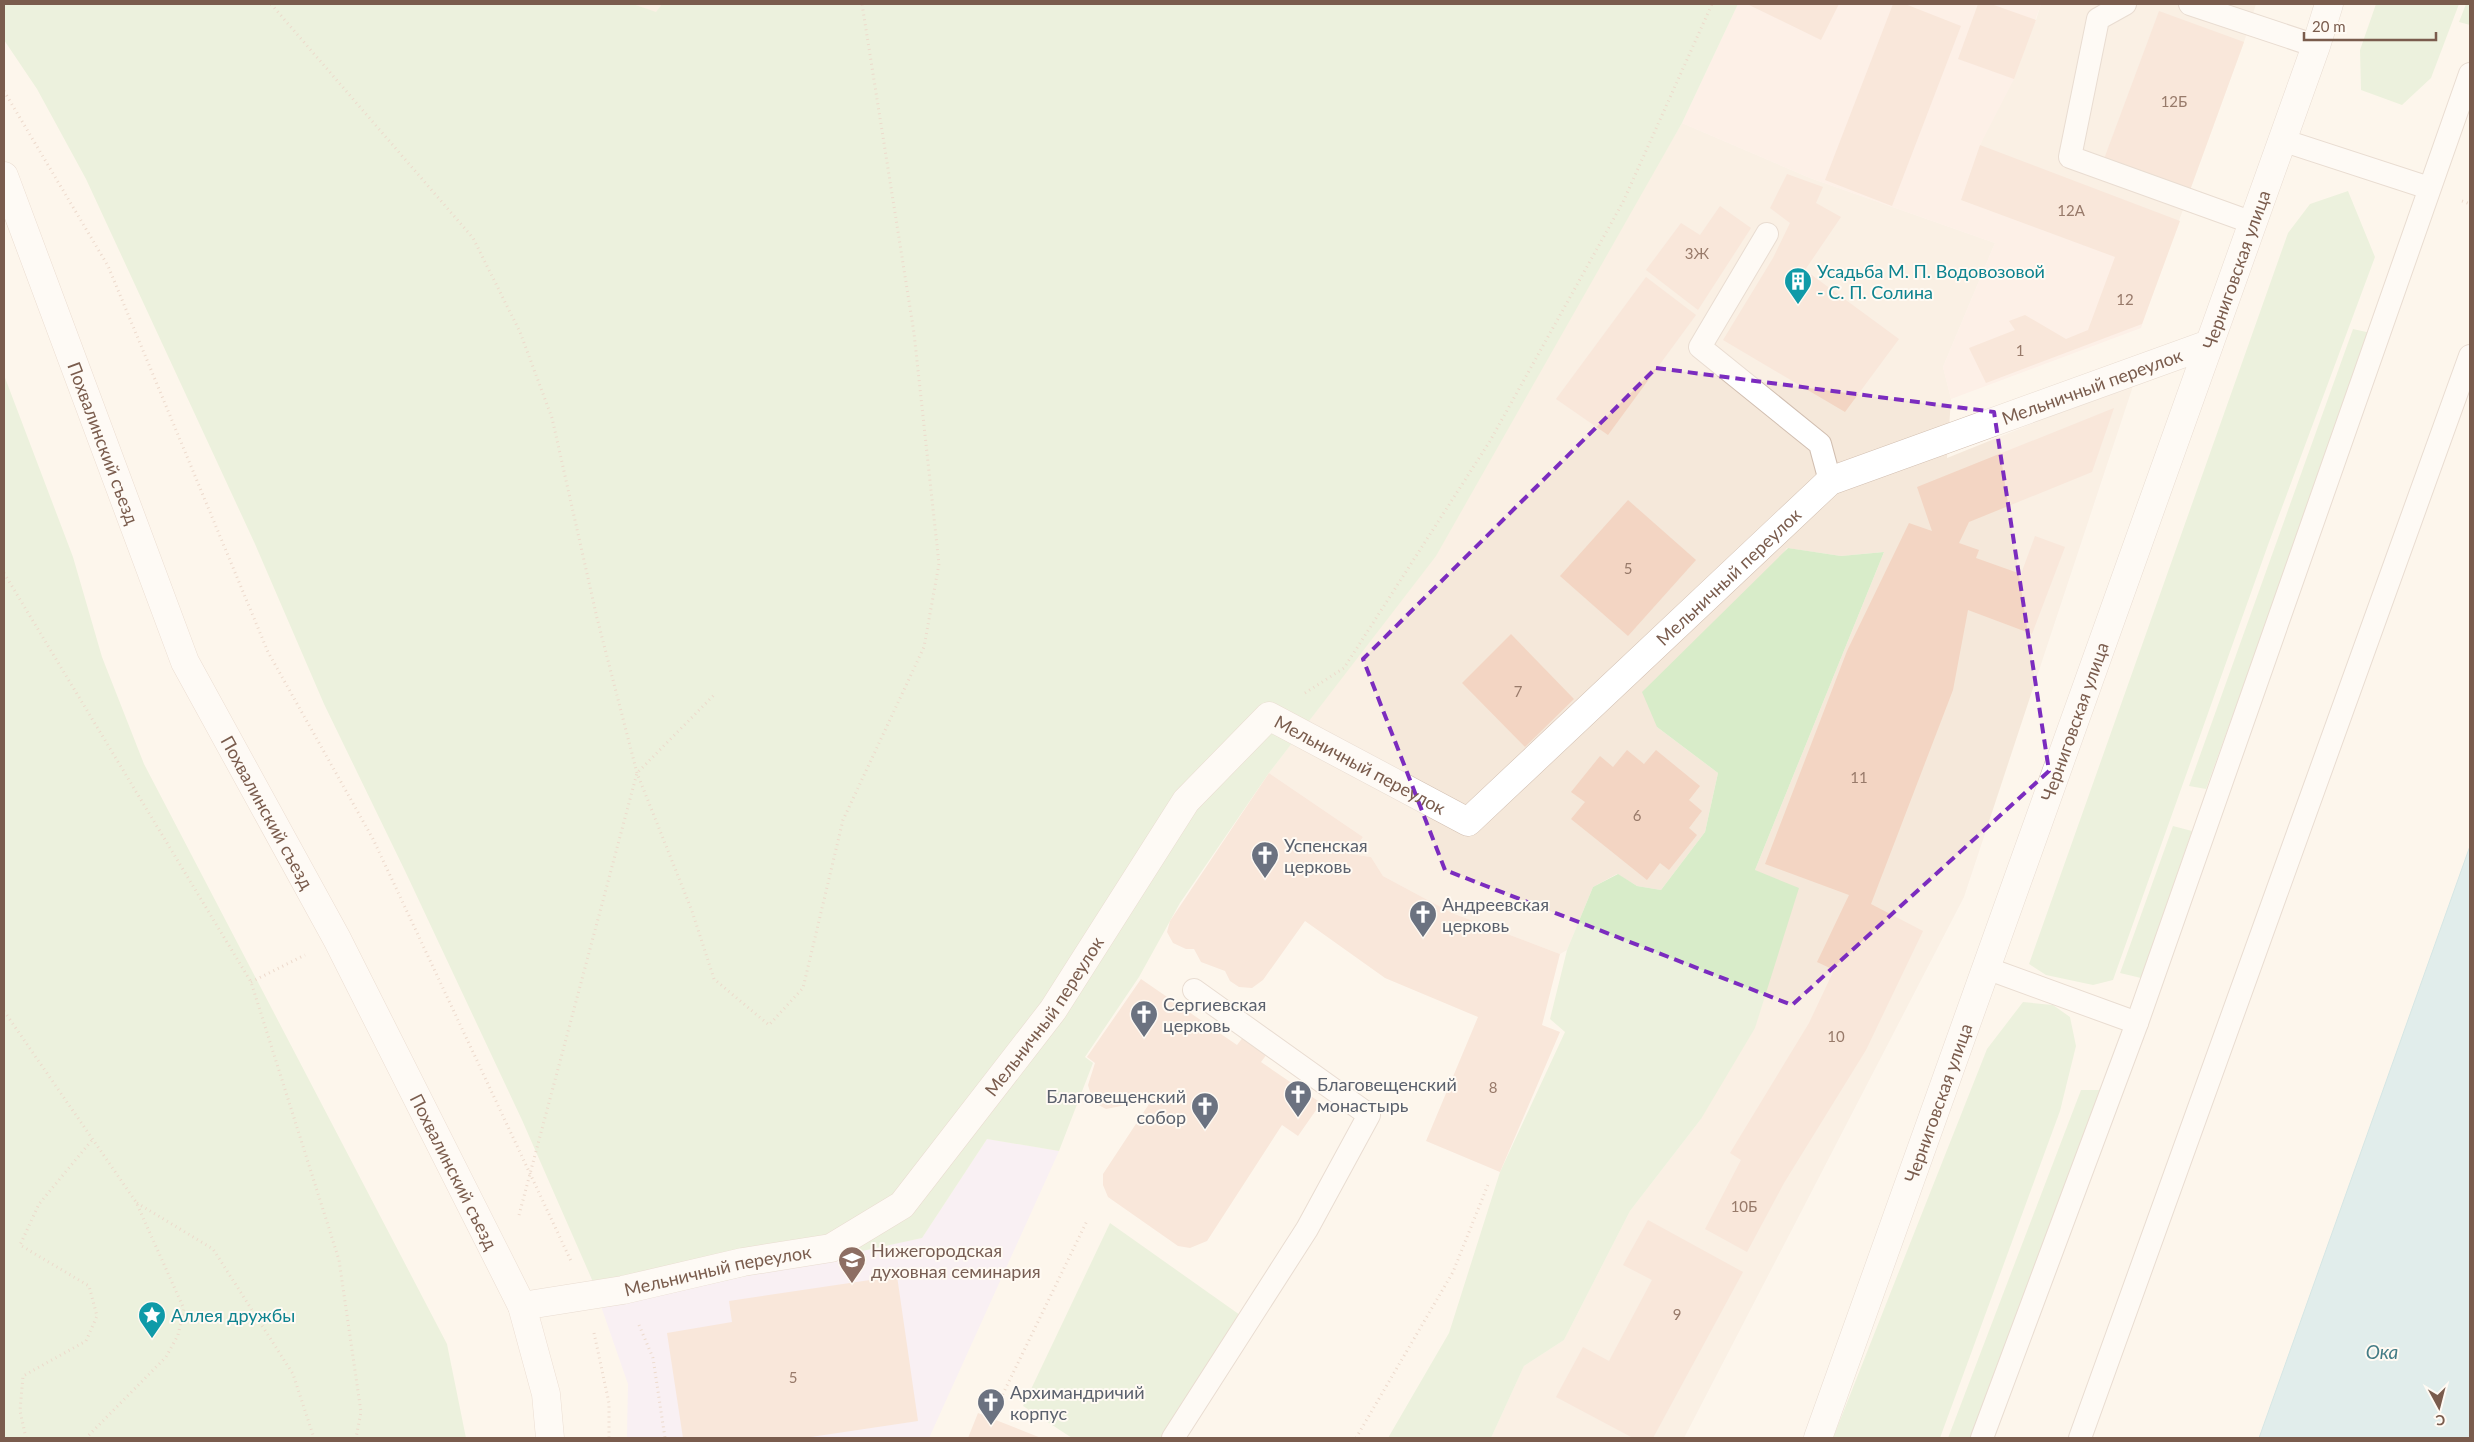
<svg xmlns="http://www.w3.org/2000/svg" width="2474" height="1442" font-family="Lato,sans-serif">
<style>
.residential{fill:#f5e8da}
.commercial{fill:#fde8e0}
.education{fill:#f3e8fa}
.green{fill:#d8ecc9}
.water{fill:#bfe3e8;stroke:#a5d3da}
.building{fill:#f3d5c3}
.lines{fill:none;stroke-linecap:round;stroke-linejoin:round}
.lane-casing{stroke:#d1beb0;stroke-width:24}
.street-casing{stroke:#d1beb0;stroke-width:29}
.secondary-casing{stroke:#d6c0b0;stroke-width:29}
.path{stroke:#d9b8a5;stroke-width:3;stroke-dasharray:1 4;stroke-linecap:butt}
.lane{stroke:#fff;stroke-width:22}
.street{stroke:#fff;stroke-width:28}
.secondary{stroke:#fff;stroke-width:28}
.marked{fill:none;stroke:#7b2cbf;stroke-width:4;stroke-dasharray:10 6;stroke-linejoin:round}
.labels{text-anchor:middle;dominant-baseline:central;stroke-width:4;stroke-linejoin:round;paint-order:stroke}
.number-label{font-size:15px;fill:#987a6a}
.street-label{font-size:18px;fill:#7a5c4d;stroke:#fffaf3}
.culture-label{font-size:18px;fill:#0d838f;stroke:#fffaf3;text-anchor:start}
.worship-label{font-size:18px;fill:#5b616d;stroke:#fffaf3;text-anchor:start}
.education-label{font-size:18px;fill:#785e54;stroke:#fffaf3;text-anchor:start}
.water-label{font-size:19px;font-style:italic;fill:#437c86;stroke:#fffaf3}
</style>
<rect width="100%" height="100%" fill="#fdf6ec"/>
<g class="residential">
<path d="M633,4H662L656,13Z"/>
<path d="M2041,4H2256L2244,42L2160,273L1961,200L1980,145L2036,20Z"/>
<path d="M1682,123L1810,178L1995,243L1943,367L1951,399L1947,458L2134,383L1964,897L1684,1438H1491L1524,1366L1564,1340L1630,1211L1701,1119L1755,870L1884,552L1841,556L1787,548L1657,727L1718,773L1705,832L1661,890L1637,886L1617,874L1593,887L1567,950L1560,954L1452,913L1383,876L1371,857L1351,854L1363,837L1269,773L1404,596Z"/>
</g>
<path class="commercial" d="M1738,4H2041L2014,79L1980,145L1961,200L2160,273L2141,328L1951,399L1943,367L1995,243L1810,178L1682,123Z"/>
<path class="education" d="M987,1139L1059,1151L929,1438H627L628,1384L585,1260L805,1262L922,1238Z"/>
<g class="green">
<path d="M4,4H633L656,12L662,4H1738L1682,123L1436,556L1269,773L1180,903L1139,977L1085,1057L1093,1063L1059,1151L987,1139L922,1238L604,1307L522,1120L406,873L324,704L255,544L86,179L37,89L4,40Z"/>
<path d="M2376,4H2459L2431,78L2402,105L2361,90L2360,50Z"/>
<path d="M2466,4H2470V25L2459,22Z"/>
<path d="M2348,191L2375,257L2268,545L2113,980L2093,985L2046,975L2029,964L2288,233L2310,204Z"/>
<path d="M2353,329L2371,333L2206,789L2189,786Z"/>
<path d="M4,375L73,557L102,657L144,764L447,1344L466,1438H4Z"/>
<path d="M1788,548L1841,556L1884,552L1755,870L1799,888L1755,1028L1701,1119L1630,1211L1564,1340L1524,1366L1491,1438H1388L1449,1333L1500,1172L1565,1032L1550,1019L1567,950L1593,887L1618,874L1637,886L1661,890L1705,832L1718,773L1657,727L1642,692Z"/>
<path d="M2173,826L2192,831L2141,978L2120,973Z"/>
<path d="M2023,1002L2053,1005L2070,1017L2076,1046L2060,1111L1940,1438H1833L1987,1049Z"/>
<path d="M2081,1090H2102L1973,1438H1948Z"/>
<path d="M1110,1223L1240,1315L1164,1438H1072L1023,1406Z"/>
</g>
<path class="water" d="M2470,846V1438H2259Z"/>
<g class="building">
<path d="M1747,4H1839L1821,40Z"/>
<path d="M1893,4H1905L1961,26L1892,206L1825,180Z"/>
<path d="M1978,4H1991L2036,20L2014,79L1958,59Z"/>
<path d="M2159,11L2244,42L2190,190L2104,159Z"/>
<path d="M1980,145L2180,221L2142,324L1986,383L1969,348L2015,330L2009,321L2025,315L2066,339L2088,330L2115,257L1961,200Z"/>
<path d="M1787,174L1823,187L1816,203L1841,217L1805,270L1899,339L1845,412L1723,340L1773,258L1790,223L1770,208Z"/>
<path d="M1720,206L1751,228L1698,310L1646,270L1681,223L1700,235Z"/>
<path d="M1646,277L1696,315L1608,435L1556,399Z"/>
<path d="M2114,408L2092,472L1969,522L1959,543L1979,550L1976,558L2021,574L2035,536L2065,547L2032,634L1968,610L1953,690L1871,904L1923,931L1866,1050L1784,1183L1747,1252L1705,1229L1741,1160L1730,1153L1809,1023L1834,970L1817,962L1849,895L1765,864L1847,651L1909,523L1932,531L1917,487Z"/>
<path d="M1628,500L1696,560L1628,636L1560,576Z"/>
<path d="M1511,634L1574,699L1525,747L1462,683Z"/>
<path d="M1627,750L1644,764L1656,750L1700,786L1689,800L1702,811L1689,828L1697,835L1669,870L1660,863L1647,880L1571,819L1585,802L1571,792L1600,756L1613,767Z"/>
<path d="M1269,773L1363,837L1351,854L1371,857L1383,876L1452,913L1560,954L1542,1025L1560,1032L1500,1172L1426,1141L1478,1017L1385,978L1305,921L1263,980L1252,988L1239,987L1230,981L1225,971L1201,962L1194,949H1186L1173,943L1167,932L1170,921Z"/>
<path d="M1141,979L1237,1045L1244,1036L1267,1054L1261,1062L1321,1103L1298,1136L1282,1125L1207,1241L1190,1248L1178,1246L1108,1197L1103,1185V1174L1151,1101L1139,1093L1121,1106L1106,1109L1093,1102L1088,1085L1095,1063L1087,1057Z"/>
<path d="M1648,1220L1743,1272L1653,1438H1633L1556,1397L1583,1347L1609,1361L1652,1280L1623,1265Z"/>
<path d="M897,1276L918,1421L804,1438H683L667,1333L732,1322L729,1301Z"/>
<path d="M978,1413L1041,1438H968Z"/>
</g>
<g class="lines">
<g class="lane-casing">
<g id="lane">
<path d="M2125,4L2098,19L2070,157L2253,223"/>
<path d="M2190,4L2316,46"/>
<path d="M2282,140L2429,188"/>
<path d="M1767,234L1700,347L1820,444L1830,481"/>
<path d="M1986,968L2137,1023"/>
<path d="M1173,1438L1307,1229L1369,1115L1194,990"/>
<path d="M1982,1438L2137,1023L2470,74"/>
<path d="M2080,1438L2470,356"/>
</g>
</g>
<g class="street-casing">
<g id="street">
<path id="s1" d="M522,1306L623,1290L743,1262L831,1248L902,1205L1053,1010L1186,801L1269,716L1468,822L1830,481L2209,344"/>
<path id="s2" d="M1818,1438L2316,46L2329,4"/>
</g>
</g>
<g class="secondary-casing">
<g id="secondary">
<path id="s3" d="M4,176L185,662L337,939L522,1306L546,1394L550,1438"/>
</g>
</g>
<g class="path">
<path d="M271,4L473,238L520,332L552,418L597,618L637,773L692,911L714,979L769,1025L803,988L843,820L924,647L939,564L914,333L862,4"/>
<path d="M4,91L108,266L268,652L373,839L571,1261"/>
<path d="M2462,201L2470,204"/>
<path d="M4,573L251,982L339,1260L361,1412L356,1438"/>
<path d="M1305,693L1344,668L1490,441L1623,202L1712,4"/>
<path d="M251,982L305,955"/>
<path d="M4,1011L136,1202L184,1309L178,1335L166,1357L86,1438"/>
<path d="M137,1203L213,1249L293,1374L314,1438"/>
<path d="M519,1215L637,773L714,695"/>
<path d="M639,1325L653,1358L665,1438"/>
<path d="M594,1333L609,1403V1438"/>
<path d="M996,1408L1087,1221"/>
<path d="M26,1438L20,1411L23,1376L86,1341L97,1316L89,1286L20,1245L39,1204L92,1140"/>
<path d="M1356,1438L1453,1272L1489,1182"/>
</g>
<use href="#lane" class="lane"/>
<use href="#street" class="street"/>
<use href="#secondary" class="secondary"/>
</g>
<path d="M0 0H2474V1442H0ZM1656,368L1994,412L2049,771L1792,1005L1445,870L1363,659Z" fill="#fdf6ec" fill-opacity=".55" fill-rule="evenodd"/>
<path class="marked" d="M1656,368L1994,412L2049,771L1792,1005L1445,870L1363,659Z"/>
<defs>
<g id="building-pin" transform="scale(1.4375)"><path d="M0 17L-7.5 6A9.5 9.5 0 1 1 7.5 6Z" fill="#0f9aa8" stroke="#fffaf3"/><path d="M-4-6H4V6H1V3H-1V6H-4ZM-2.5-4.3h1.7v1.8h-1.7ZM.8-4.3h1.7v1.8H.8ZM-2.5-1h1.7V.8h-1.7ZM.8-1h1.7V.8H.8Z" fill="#fff"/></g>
<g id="church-pin" transform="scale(1.4375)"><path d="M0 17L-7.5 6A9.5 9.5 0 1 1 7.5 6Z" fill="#6b7280" stroke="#fffaf3"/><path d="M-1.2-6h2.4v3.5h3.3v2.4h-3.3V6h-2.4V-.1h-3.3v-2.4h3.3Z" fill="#fff"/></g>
<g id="university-pin" transform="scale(1.4375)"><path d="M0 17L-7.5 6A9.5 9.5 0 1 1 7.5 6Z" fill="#8d6e63" stroke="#fffaf3"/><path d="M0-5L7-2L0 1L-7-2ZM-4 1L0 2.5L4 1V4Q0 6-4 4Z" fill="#fff"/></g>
<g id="sight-pin" transform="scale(1.4375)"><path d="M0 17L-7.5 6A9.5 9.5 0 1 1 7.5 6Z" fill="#0f9aa8" stroke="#fffaf3"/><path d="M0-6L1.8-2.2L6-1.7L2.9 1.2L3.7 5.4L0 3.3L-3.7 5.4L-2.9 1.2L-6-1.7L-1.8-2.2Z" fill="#fff"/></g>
</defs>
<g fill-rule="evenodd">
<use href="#building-pin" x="1798" y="281"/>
<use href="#church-pin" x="1265" y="855"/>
<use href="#church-pin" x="1423" y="914"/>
<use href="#church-pin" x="1144" y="1014"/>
<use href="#church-pin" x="1298" y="1094"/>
<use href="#church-pin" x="1205" y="1106"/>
<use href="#university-pin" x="852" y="1260"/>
<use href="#sight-pin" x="152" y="1315"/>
<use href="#church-pin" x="991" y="1402"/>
</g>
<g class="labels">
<g class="number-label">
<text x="2174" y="101">12Б</text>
<text x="2071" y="210">12А</text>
<text x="1697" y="253">3Ж</text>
<text x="2125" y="299">12</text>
<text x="2020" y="350">1</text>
<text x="1628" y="568">5</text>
<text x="1518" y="691">7</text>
<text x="1859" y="777">11</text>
<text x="1637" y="815">6</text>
<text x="1836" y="1036">10</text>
<text x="1493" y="1087">8</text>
<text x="1744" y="1206">10Б</text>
<text x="1677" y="1314">9</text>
<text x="793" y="1377">5</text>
</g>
<g class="street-label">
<text stroke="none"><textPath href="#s2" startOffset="1241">Черниговская улица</textPath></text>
<text stroke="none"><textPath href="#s1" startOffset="2012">Мельничный переулок</textPath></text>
<text stroke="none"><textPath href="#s3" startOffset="285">Похвалинский съезд</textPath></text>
<text stroke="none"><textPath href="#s1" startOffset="1594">Мельничный переулок</textPath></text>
<text stroke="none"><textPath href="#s2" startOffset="761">Черниговская улица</textPath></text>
<text stroke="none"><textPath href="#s1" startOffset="1114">Мельничный переулок</textPath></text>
<text stroke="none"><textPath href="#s3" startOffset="690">Похвалинский съезд</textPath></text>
<text stroke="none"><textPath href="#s1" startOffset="634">Мельничный переулок</textPath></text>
<text stroke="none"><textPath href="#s2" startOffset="356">Черниговская улица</textPath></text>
<text stroke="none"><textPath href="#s3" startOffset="1095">Похвалинский съезд</textPath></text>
<text stroke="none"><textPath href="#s1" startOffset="199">Мельничный переулок</textPath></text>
</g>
<g class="culture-label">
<text x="1817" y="271">Усадьба М. П. Водовозовой<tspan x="1817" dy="21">- С. П. Солина</tspan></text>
<text x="171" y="1315">Аллея дружбы</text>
</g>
<g class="worship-label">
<text x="1284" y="845">Успенская<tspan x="1284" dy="21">церковь</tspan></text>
<text x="1442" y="904">Андреевская<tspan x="1442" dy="21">церковь</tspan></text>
<text x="1163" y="1004">Сергиевская<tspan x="1163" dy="21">церковь</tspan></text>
<text x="1317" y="1084">Благовещенский<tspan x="1317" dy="21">монастырь</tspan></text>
<text x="1186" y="1096" text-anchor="end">Благовещенский<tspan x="1186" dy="21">собор</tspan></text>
<text x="1010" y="1392">Архимандричий<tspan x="1010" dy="21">корпус</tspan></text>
</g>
<g class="education-label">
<text x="871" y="1250">Нижегородская<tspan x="871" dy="21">духовная семинария</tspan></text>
</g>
<g class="water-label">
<text x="2382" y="1351">Ока</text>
</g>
</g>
<rect width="2474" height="1442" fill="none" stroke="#7a5c4d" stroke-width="10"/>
<g transform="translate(2439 1407) rotate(173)" stroke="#fffaf3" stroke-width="4" paint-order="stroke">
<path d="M0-4L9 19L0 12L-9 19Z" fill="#7a5c4d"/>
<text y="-8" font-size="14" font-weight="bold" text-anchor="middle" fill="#7a5c4d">С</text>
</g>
<path d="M2304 32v8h132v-8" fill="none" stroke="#7a5c4d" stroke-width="2.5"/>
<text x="2312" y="32" font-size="15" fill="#7a5c4d" stroke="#fffaf3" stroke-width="4" paint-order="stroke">20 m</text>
</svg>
